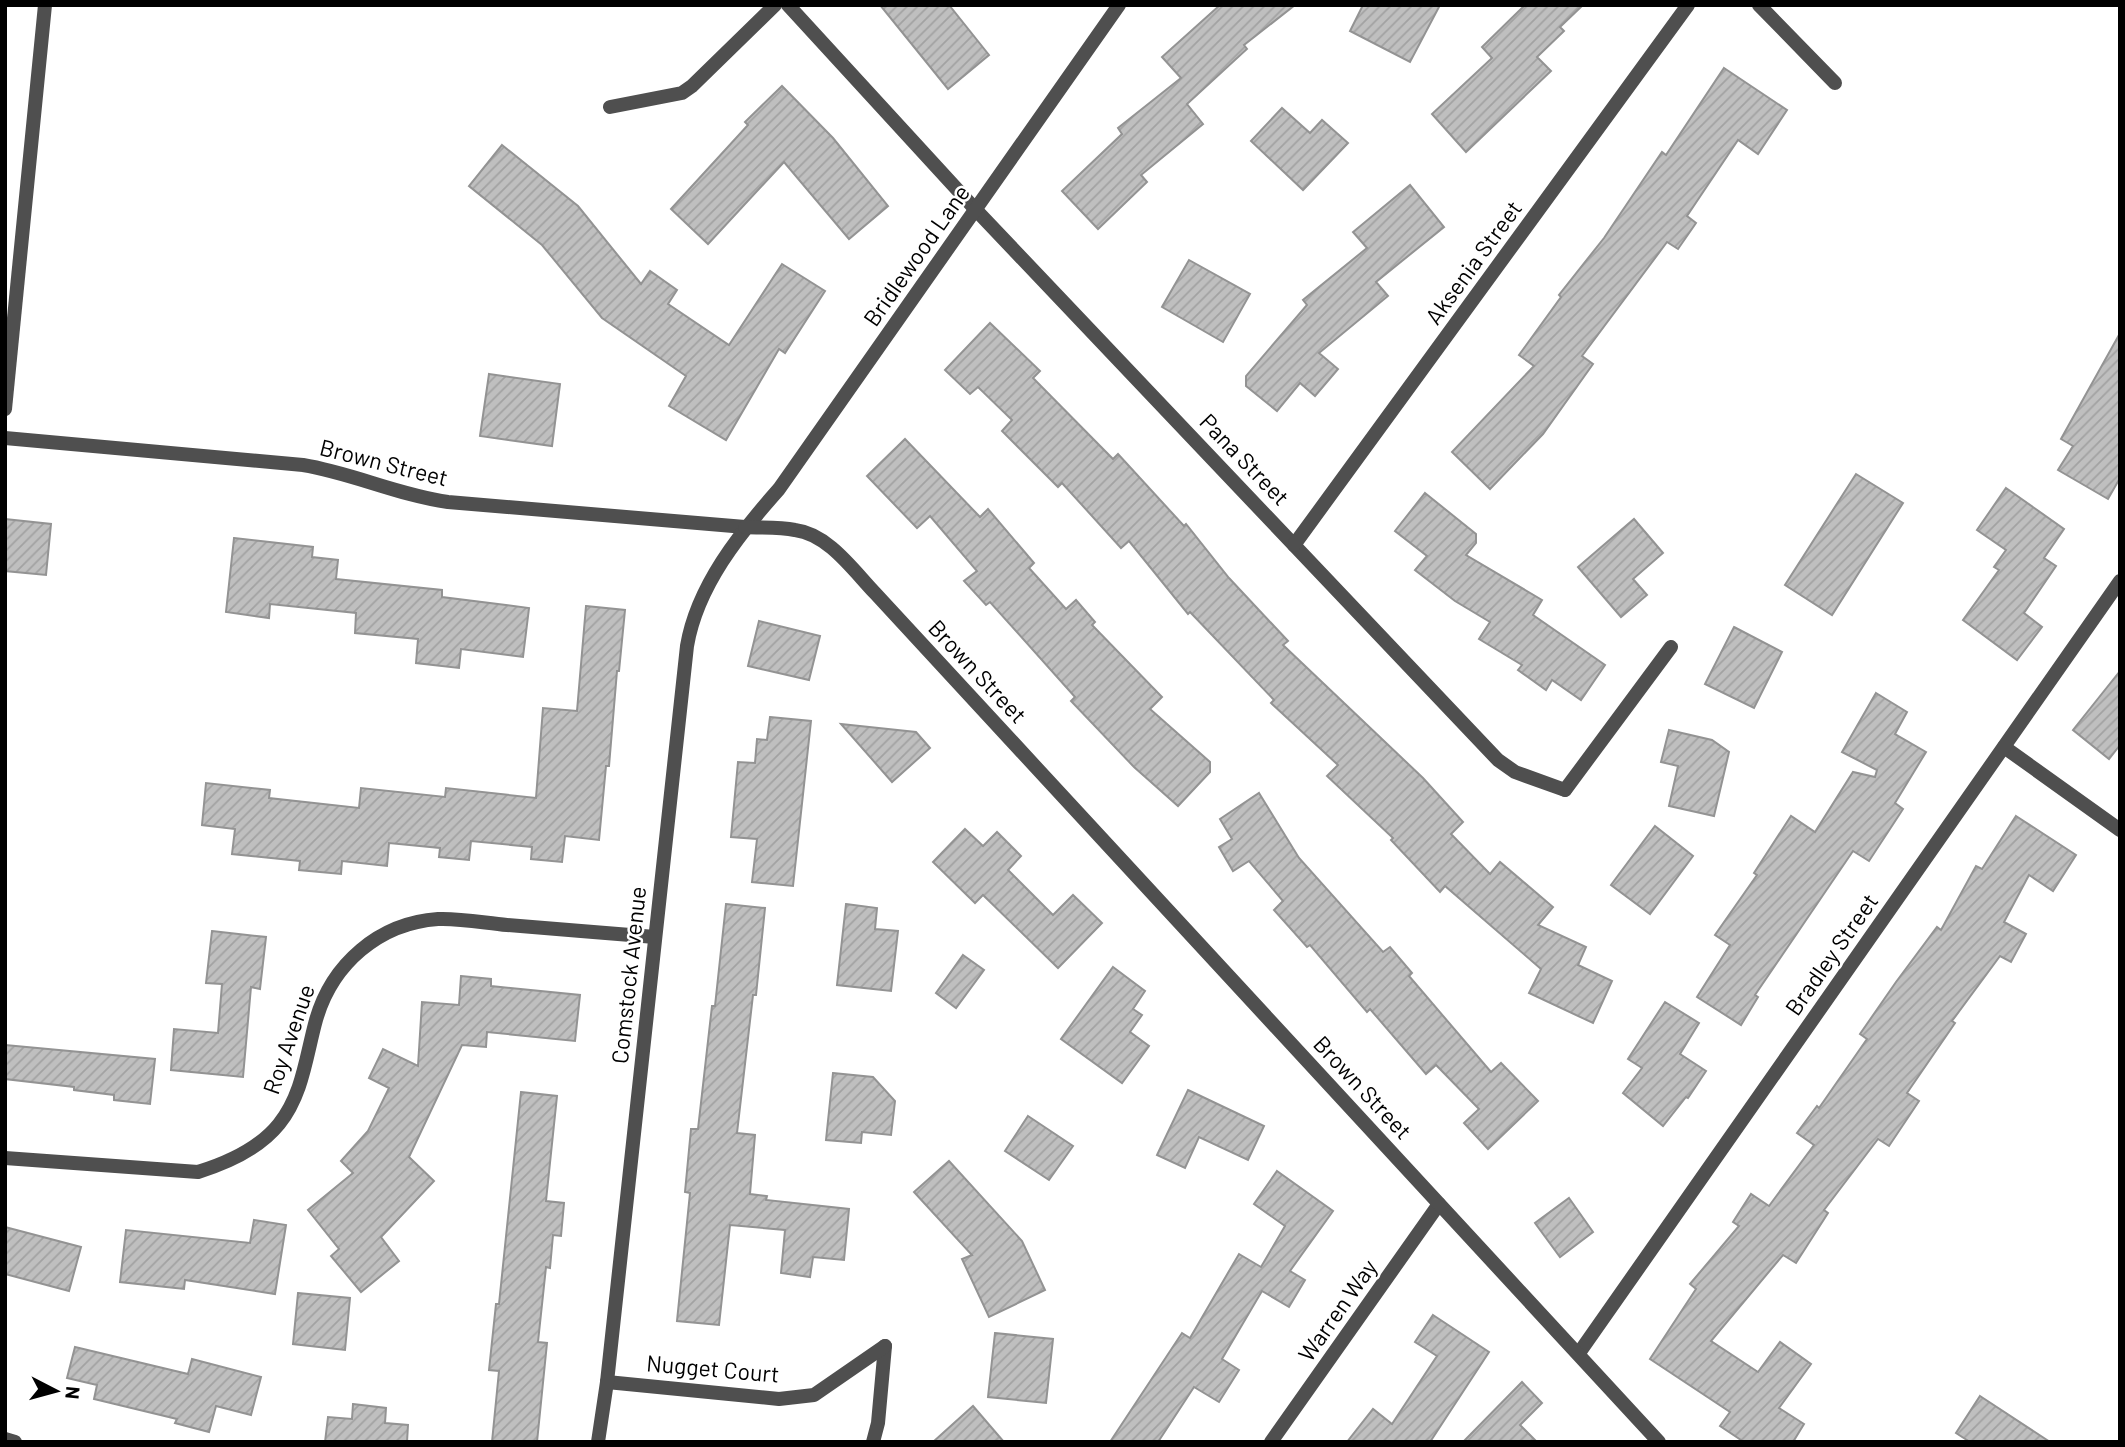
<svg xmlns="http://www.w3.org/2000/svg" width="2125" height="1447" font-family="Barlow,sans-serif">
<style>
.building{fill:url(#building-hatch);stroke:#939393;stroke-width:2}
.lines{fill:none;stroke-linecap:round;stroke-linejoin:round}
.service{stroke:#4f4f4f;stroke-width:14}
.minor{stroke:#4f4f4f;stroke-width:14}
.tertiary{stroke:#4f4f4f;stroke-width:14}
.labels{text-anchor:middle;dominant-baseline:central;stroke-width:5;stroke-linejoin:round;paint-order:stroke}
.street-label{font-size:23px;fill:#000;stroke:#fff}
</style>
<defs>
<pattern id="building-hatch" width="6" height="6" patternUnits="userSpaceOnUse" patternTransform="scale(1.75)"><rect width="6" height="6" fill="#bfbfbf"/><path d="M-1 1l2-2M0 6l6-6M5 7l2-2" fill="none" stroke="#a2a2a2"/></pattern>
</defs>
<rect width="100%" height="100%" fill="#fff"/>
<g class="building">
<path d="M880,5H949L989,55L948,89Z"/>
<path d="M1220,5H1295L1244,45L1247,49L1187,104L1203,124L1141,175L1147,182L1098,229L1062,191L1122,134L1118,128L1181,78L1162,57Z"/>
<path d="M1363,5H1440L1410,62L1350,31Z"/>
<path d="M1525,5H1583L1560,27L1564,31L1537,57L1551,71L1466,152L1432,114L1492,58L1482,47Z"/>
<path d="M1724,68L1787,110L1758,154L1738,140L1687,216L1696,223L1678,249L1667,242L1582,356L1593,364L1543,434L1490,489L1452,452L1534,366L1519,355L1561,297L1559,295L1604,238L1662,152L1666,155Z"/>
<path d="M782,86L833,138L888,206L849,239L784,162L708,244L671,209L748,125L745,122Z"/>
<path d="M1282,108L1310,133L1322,120L1348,143L1303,190L1251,141Z"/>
<path d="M502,145L578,206L641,284L650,271L677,290L668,304L729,345L782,264L825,291L785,353L779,349L726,440L669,406L686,376L602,318L542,245L469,186Z"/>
<path d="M1410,185L1444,227L1376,282L1388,296L1319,353L1338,369L1315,396L1300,383L1277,411L1246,386V376L1307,305L1303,300L1367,248L1353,232Z"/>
<path d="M1189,260L1250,294L1223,342L1162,307Z"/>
<path d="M990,323L1040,371L1033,378L1113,459L1118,454L1184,526L1186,524L1229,578L1288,641L1283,645L1423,778L1463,822L1451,834L1490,874L1500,862L1553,907L1538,925L1586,947L1578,965L1612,981L1593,1023L1529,993L1541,969L1445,886L1440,892L1391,840L1393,838L1327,776L1338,765L1271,703L1274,700L1190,612L1188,614L1129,541L1121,548L1062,483L1058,487L1002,431L1012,420L978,387L970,394L945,370Z"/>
<path d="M2120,333V478L2108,499L2058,470L2073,446L2061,439Z"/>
<path d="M489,374L560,384L552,446L480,436Z"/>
<path d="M905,439L980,517L988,509L1034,563L1029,568L1066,609L1076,600L1095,622L1092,625L1162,697L1150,709L1210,762V772L1178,806L1134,767L1071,701L1075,697L990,602L986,605L964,581L977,571L930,516L917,528L867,476Z"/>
<path d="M1856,474L1903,503L1832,615L1785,585Z"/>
<path d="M2006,488L2064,529L2044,558L2056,566L2024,613L2042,627L2017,660L1963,620L1999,570L1994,567L2006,550L1977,530Z"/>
<path d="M1425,493L1476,534V543L1466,555L1542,600L1533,615L1605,665L1581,700L1552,680L1546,690L1518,670L1522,665L1479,639L1490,622L1455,601L1415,570L1427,556L1395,531Z"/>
<path d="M5,519L51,524L46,575L5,571Z"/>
<path d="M1634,519L1663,553L1633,579L1647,595L1621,617L1578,567Z"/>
<path d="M234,538L313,547L312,557L338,560L336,579L442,590V597L529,608L523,657L461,649L459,668L416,663L418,639L355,633L356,613L270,604L269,618L226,612Z"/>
<path d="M586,606L625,610L619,671H617L609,766H606L599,840L565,836L562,862L531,859L532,847L471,841L469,860L439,857L440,848L389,843L387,866L342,861L341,874L299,870L300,861L232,854L235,829L202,825L206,783L270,790L269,798L359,808L361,788L445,797L446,788L536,798L543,708L577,711Z"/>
<path d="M759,621L820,636L809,680L748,666Z"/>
<path d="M1734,627L1782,652L1754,708L1705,684Z"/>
<path d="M2120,671V745L2109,759L2073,730Z"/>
<path d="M1876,693L1907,712L1895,734L1926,752L1895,803L1903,809L1869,861L1853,851L1755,995L1758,997L1741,1025L1697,997L1730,945L1715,935L1757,875L1754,873L1791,816L1815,832L1853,772L1875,777L1877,770L1842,752Z"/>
<path d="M770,717L811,721L793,886L752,882L757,839L731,837L738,762L755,763L757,739L767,740Z"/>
<path d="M841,724L916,732L930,748L892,782Z"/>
<path d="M1669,730L1712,740L1729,752L1714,816L1669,806L1678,766L1661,762Z"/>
<path d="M1259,793L1299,858L1383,952L1390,947L1412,973L1409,976L1491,1072L1501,1063L1538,1101L1488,1149L1464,1123L1479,1109L1436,1065L1426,1074L1370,1009L1367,1012L1310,945L1307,947L1274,910L1283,901L1249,861L1233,871L1219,847L1232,839L1220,819Z"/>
<path d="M2016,816L2076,855L2053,891L2029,875L2004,922L2026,934L2011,962L2000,956L1952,1021L1955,1023L1907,1093L1919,1101L1889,1146L1878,1139L1824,1210L1828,1213L1796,1263L1783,1255L1711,1341L1758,1372L1780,1342L1811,1364L1779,1408L1804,1424L1793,1442H1744L1720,1426L1730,1412L1650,1359L1696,1289L1690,1284L1739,1226L1733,1222L1751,1194L1769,1206L1814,1145L1797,1133L1817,1106L1819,1108L1867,1039L1860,1034L1896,982L1937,927L1941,930L1976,866L1982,869Z"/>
<path d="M1655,826L1693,856L1650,914L1611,885Z"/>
<path d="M965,829L983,846L997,832L1021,856L1008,870L1053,915L1073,895L1102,923L1058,968L983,895L975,903L933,862Z"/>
<path d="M726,904L765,908L756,995H753L737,1133L755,1135L750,1194L767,1196L766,1200L849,1209L844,1260L813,1257L810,1277L781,1273L785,1230L730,1225L719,1325L677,1321L690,1193L685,1192L691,1129H698L712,1006H715Z"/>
<path d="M846,904L877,908L875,929L898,931L891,991L837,985Z"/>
<path d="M212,931L266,937L260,989L251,987L243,1077L171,1070L174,1029L218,1033L222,984L206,983Z"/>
<path d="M963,955L984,970L956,1008L936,993Z"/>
<path d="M1113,967L1145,991L1133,1009L1142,1015L1130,1032L1149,1046L1122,1083L1061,1039Z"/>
<path d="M461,976L491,979V986L580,995L575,1041L487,1032L486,1047L462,1045L409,1157L434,1181L381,1237L399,1261L361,1292L331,1256L339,1249L308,1210L353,1173L341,1161L368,1131L389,1088L369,1078L383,1049L418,1066L422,1002L459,1005Z"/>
<path d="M1665,1002L1699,1023L1680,1054L1706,1071L1688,1098L1686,1097L1663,1126L1623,1093L1642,1068L1628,1059Z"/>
<path d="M5,1045L155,1059L150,1104L114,1100V1095L74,1090V1087L5,1079Z"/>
<path d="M833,1073L873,1077L895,1101L891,1135L862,1132L861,1143L826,1140Z"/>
<path d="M1188,1090L1264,1126L1248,1160L1199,1137L1185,1168L1157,1155Z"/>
<path d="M521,1092L557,1096L546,1201L564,1203L561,1236L553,1235L550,1268L546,1267L538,1342L547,1343L537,1442H492L499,1371L489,1370L496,1304H499Z"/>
<path d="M1028,1116L1073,1146L1049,1180L1005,1151Z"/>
<path d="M949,1161L1022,1241L1045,1290L989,1317L962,1259L972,1255L914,1192Z"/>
<path d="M1277,1171L1333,1211L1290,1271L1305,1280L1289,1307L1262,1291L1222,1359L1239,1370L1219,1402L1194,1387L1158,1442H1110L1182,1333L1190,1338L1239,1254L1261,1267L1285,1226L1254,1204Z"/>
<path d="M1569,1198L1593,1232L1560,1257L1535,1223Z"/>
<path d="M254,1220L286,1225L275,1294L185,1280L184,1289L120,1282L126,1230L250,1243Z"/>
<path d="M5,1227L81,1247L69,1291L5,1274Z"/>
<path d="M298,1293L350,1298L345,1350L293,1344Z"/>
<path d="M1433,1315L1489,1352L1430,1442H1347L1373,1409L1392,1424L1437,1356L1415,1342Z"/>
<path d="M995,1333L1053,1339L1046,1403L988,1397Z"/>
<path d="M75,1347L188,1374L192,1359L261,1377L251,1415L216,1406L209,1432L175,1423L177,1419L94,1399L97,1385L67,1378Z"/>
<path d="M1522,1382L1542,1403L1520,1425L1537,1442H1463Z"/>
<path d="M1980,1396L2050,1442H1970L1956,1433Z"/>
<path d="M353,1404L386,1408L385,1423L408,1425L407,1442H325L328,1417L352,1419Z"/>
<path d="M973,1406L1004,1442H933Z"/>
</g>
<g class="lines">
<g class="service">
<path d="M1565,790L1671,647"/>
<path d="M873,1442L878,1423L885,1346"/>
</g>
<g class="minor">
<path d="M788,5L976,210L1498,760L1515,772L1565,790"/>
<path d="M1759,5L1835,83"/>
<path d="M610,107L682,93L692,86L775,5"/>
<path d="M5,409L45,5"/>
<path d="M5,438L303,465C352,473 398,495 448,502L745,527"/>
<path d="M1294,545L1688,5"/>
<path d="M2004,747L2120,830"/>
<path d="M5,1158L198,1172C227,1163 259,1149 279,1124C303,1094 306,1056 316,1020C332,964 379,923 438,919C460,918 485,923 507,925C556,929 606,933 655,937"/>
<path d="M1579,1353L2120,581"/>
<path d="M607,1382L779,1399L814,1395L885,1346"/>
<path d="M5,1439L15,1442"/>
<path d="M598,1442L607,1382L687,646C697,586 740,533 779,489L1119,5"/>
<path d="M1271,1442L1439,1204"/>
</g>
<path class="tertiary" d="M745,527C762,528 779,527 795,530C828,534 853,570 875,593L1659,1442"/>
</g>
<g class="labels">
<g class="street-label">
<text transform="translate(916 255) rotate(-55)">Bridlewood Lane</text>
<text transform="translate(1473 262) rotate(-54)">Aksenia Street</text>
<text transform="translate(1245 459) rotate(46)">Pana Street</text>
<text transform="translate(384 462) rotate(14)">Brown Street</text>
<text transform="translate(978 671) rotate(47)">Brown Street</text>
<text transform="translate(1831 954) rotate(-55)">Bradley Street</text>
<text transform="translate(628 975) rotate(-84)">Comstock Avenue</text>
<text transform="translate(288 1039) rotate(-71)">Roy Avenue</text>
<text transform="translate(1363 1087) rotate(47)">Brown Street</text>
<text transform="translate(1337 1310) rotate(-55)">Warren Way</text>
<text transform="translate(713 1368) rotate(5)">Nugget Court</text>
</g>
</g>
<rect width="2125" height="1447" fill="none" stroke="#000000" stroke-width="14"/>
<g transform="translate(56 1391) rotate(96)" stroke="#ffffff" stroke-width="5" paint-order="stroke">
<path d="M0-5L12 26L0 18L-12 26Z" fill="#000000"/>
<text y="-10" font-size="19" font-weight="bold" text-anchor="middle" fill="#000000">N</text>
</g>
</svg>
